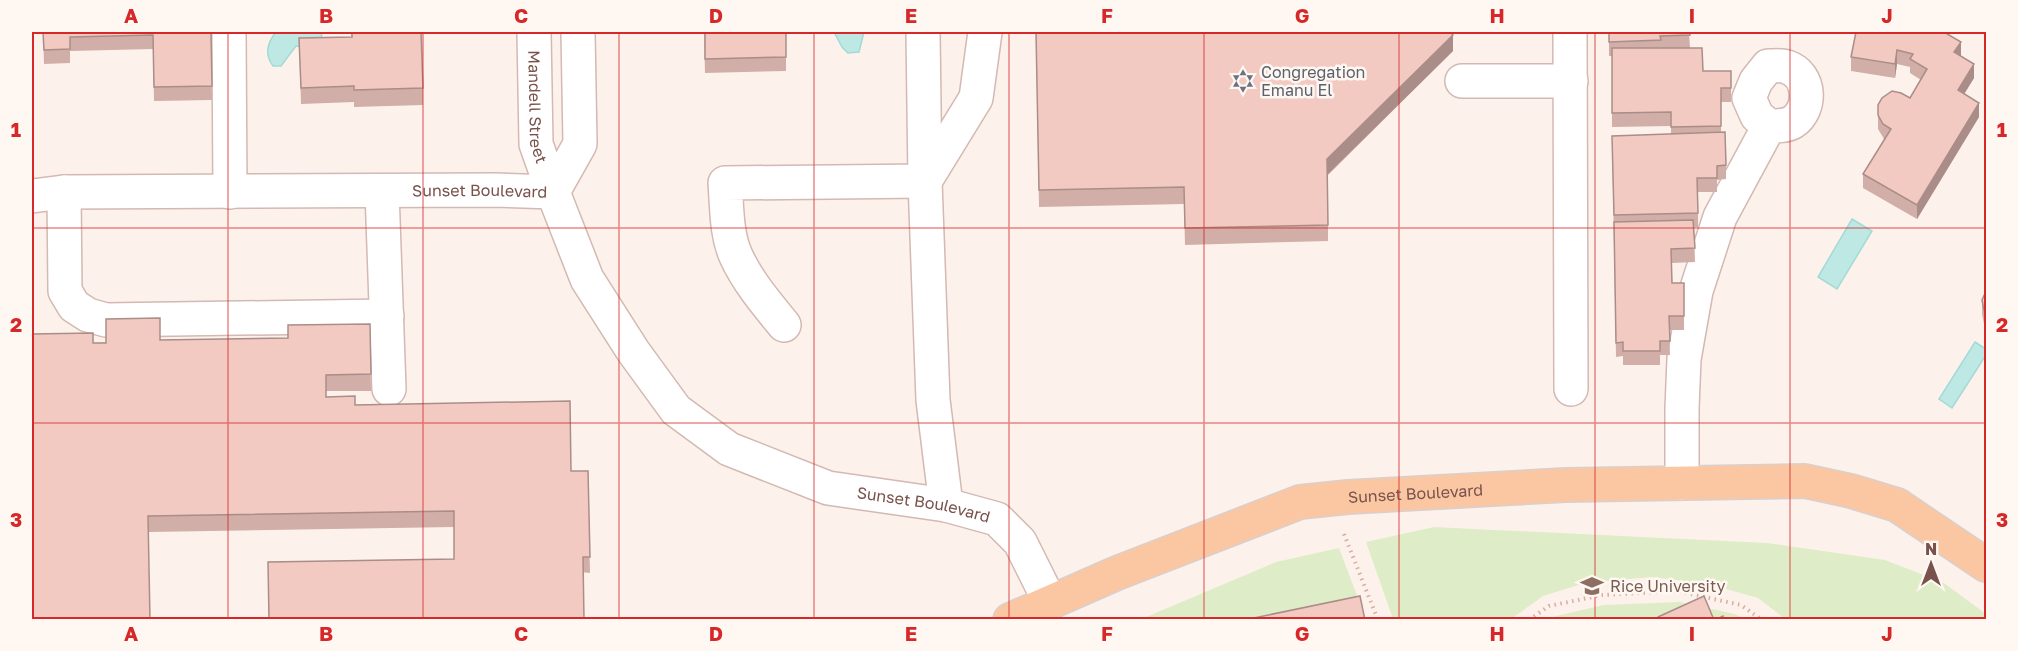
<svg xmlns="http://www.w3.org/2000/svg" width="2018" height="651" font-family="'Golos Text',sans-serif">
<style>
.green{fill:#dfecc8}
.water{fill:#bee8e4;stroke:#a4dad6;stroke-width:1.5}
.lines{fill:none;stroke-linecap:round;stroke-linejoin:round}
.minor-casing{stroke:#d3b9b2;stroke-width:36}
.major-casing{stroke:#d9cfcd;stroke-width:36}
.path{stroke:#d9aca4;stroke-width:4;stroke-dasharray:1.5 4.5;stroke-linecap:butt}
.minor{stroke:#fff;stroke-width:33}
.major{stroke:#fbc7a3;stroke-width:33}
.wall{fill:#d1aea7}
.shaded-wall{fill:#aa8d88}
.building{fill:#f3cac2;stroke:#aa8d88;stroke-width:1.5}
.grid{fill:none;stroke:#d62828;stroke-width:1.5;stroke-opacity:0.55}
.labels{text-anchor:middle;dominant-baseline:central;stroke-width:5;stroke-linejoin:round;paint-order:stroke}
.worship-label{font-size:16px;fill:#5b616d;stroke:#fff7f2;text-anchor:start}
.street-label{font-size:16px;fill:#79524c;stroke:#fff7f2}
.education-label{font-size:16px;fill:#785e54;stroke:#fff7f2;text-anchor:start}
.neatline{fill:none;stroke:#d62828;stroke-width:2}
.grid-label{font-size:20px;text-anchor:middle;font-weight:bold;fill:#d62828}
</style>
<rect width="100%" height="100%" fill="#fdf2eb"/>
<g class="green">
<path d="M1434,527L1767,543L1885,560L1944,583L1986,614V619H1785L1758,598L1708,584L1652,577L1585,583L1543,596L1511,619H1393L1366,542Z"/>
<path d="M1339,548L1366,619L1139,620L1276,562Z"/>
<path d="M1680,602L1735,614L1744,619L1550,620L1556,616L1604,605Z"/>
</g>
<g class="water">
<path d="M276,32H322L321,40L304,47L296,46L281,66H273C264,54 267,43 276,32Z"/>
<path d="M834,32H864L859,52L848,53L842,47Z"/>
<path d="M1852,219L1872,231L1837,289L1818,277Z"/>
<path d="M1975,342L1986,349V355L1952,408L1939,399Z"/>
</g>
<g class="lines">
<g class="minor-casing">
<g id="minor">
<path d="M229,32L230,192"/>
<path id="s1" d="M534,32L536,144L553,192L587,279L633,351L676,410L729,449L828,488L946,505L997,519L1020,542L1050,602"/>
<path d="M923,32L925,181L933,400L946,505"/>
<path d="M1570,32L1571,389"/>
<path d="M1462,81H1571"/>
<path d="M382,191L389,389"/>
<path d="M64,192L65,291L74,306L88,315L106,320L387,316"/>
<path d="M553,192L580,144L578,32"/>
<path id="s2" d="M32,196L64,192L495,190L553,192"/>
<path d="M784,325C766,303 748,282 736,256C726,234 727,207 725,183L925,181L976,98L985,32"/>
<path d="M1682,483V408L1684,359L1696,291L1720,217L1769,126L1757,116L1749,98L1756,81L1768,66C1774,66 1782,65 1787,67C1811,75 1812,109 1793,122C1786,126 1777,126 1769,126"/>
</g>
</g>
<g class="major-casing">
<g id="major">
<path id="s3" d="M1010,620L1117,573L1300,502L1348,497L1566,485L1805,481L1851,491L1897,505L1986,565"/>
</g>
</g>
<g class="path">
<path d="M1344,534L1378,620"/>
<path d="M1529,620L1549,606L1602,595L1677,591L1741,605L1762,620"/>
</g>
<use href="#minor" class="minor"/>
<use href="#major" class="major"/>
</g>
<g class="wall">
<path d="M43,32H211L212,100L154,101L153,49L70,51V63L44,64Z"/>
<path d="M351,32L423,88V105L354,107V102L301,104L299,38L352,37Z"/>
<path d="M704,32H786V71L705,73Z"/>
<path d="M1036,32L1453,51L1328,175V241L1185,245L1184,204L1039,207Z"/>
<path d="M1609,32H1689L1690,48L1703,71H1731V102H1721V132L1726,165V179L1717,180V192H1698V227H1694L1695,262L1672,263V283H1684V330H1669L1670,355H1660V365H1623V356L1616,357L1612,136L1671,134V126L1612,127V56H1609Z"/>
<path d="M1856,32L1961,56L1974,78L1964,94L1979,117L1917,219L1863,188V174L1884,139L1878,129V105L1910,98L1921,80L1910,73V67L1897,64L1895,78L1851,71V57Z"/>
<path d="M1986,271V289L1985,288V274Z"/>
<path d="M1986,291V327L1984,324L1982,314V300Z"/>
<path d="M370,324L371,391H326V397L571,471H588L590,573L454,559V527L148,532L93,343L160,340L288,338Z"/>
</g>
<g class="shaded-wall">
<path d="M1453,35V51L1327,175V159Z"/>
<path d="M1961,42V56L1954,52Z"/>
<path d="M1897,50V64L1895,78V64Z"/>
<path d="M1974,64V78L1958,104V90Z"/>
<path d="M1979,103V117L1917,219V205Z"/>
</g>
<g class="building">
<path d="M43,32H211L212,86L154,87L153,35L70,37V49L44,50Z"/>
<path d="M352,32H421L423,88L354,90V86L301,88L299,38L352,37Z"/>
<path d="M705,32H786V57L705,59Z"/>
<path d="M1036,32H1450L1453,35L1327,159L1328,225L1185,228L1184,187L1039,190Z"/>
<path d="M1609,32H1689L1690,35L1660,36L1661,40L1609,42Z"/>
<path d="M1856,32H1917L1925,33L1926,32H1944L1961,42L1954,52L1974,64L1958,90L1979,103L1917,205L1863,174L1891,129L1883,124L1878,115V105L1882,98L1892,91L1901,93L1910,98L1927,69L1910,59L1913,54L1897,50L1895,64L1851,57Z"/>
<path d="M1612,48H1702L1703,71H1731V88H1721V126L1671,127V112L1612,113Z"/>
<path d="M1725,132L1726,165L1717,166V178H1697L1698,213L1614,215L1612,136Z"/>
<path d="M1693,220L1695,248L1671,249L1672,283H1684V316H1669L1670,341H1660V351H1623V342L1616,343L1614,222Z"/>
<path d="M1986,291V313L1984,310L1982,300Z"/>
<path d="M160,318V340L288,338V325L370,324L371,374L326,375V397L355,396V405L570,401L571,471H588L590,557H583L584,620H269L268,562L454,559V511L148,516L150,620H32V334L93,333V343H106V319Z"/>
<path d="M1360,596L1365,620H1244Z"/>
<path d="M1704,596L1714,620H1659L1658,617Z"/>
<path d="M1723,616L1724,620H1715Z"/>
</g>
<path class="grid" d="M228,32V620M423,32V620M619,32V620M814,32V620M1009,32V620M1204,32V620M1399,32V620M1595,32V620M1790,32V620M32,228H1986M32,423H1986"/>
<defs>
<g id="synagogue-bare" transform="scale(1.8)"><path d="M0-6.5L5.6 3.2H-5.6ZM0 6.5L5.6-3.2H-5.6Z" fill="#6b7280" stroke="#fff7f2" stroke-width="2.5" paint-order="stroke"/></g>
<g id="university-bare" transform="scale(1.8)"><path d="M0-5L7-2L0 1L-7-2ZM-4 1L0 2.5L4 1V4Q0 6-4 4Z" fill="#8d6e63" stroke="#fff7f2" stroke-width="2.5" paint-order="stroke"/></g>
</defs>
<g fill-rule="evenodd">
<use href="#synagogue-bare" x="1243" y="81"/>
<use href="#university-bare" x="1592" y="586"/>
</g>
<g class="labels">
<g class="worship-label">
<text x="1261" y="72">Congregation<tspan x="1261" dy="18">Emanu El</tspan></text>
</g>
<g class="street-label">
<text stroke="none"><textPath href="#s1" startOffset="75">Mandell Street</textPath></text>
<text stroke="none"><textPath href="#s2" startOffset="448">Sunset Boulevard</textPath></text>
<text stroke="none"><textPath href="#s3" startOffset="429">Sunset Boulevard</textPath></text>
<text stroke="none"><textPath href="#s1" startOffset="684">Sunset Boulevard</textPath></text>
</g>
<g class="education-label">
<text x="1610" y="586">Rice University</text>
</g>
</g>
<rect width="2018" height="651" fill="none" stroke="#fff7f2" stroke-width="66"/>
<g transform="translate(1931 564)" stroke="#fff7f2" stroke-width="4.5" paint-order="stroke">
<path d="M0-4.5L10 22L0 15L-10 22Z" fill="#79524c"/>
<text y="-9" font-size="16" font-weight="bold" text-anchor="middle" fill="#79524c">N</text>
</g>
<rect x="33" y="33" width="1952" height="585" class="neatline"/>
<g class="grid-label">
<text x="131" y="23">A</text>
<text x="326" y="23">B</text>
<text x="521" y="23">C</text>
<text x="716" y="23">D</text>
<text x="911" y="23">E</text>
<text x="1107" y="23">F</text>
<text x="1302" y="23">G</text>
<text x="1497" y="23">H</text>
<text x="1692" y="23">I</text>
<text x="1887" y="23">J</text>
<text x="16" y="137">1</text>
<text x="2002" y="137">1</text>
<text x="16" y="332">2</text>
<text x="2002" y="332">2</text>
<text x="16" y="527">3</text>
<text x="2002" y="527">3</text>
<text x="131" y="641">A</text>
<text x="326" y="641">B</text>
<text x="521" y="641">C</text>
<text x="716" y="641">D</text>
<text x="911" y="641">E</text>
<text x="1107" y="641">F</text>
<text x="1302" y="641">G</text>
<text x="1497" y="641">H</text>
<text x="1692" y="641">I</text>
<text x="1887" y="641">J</text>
</g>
</svg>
